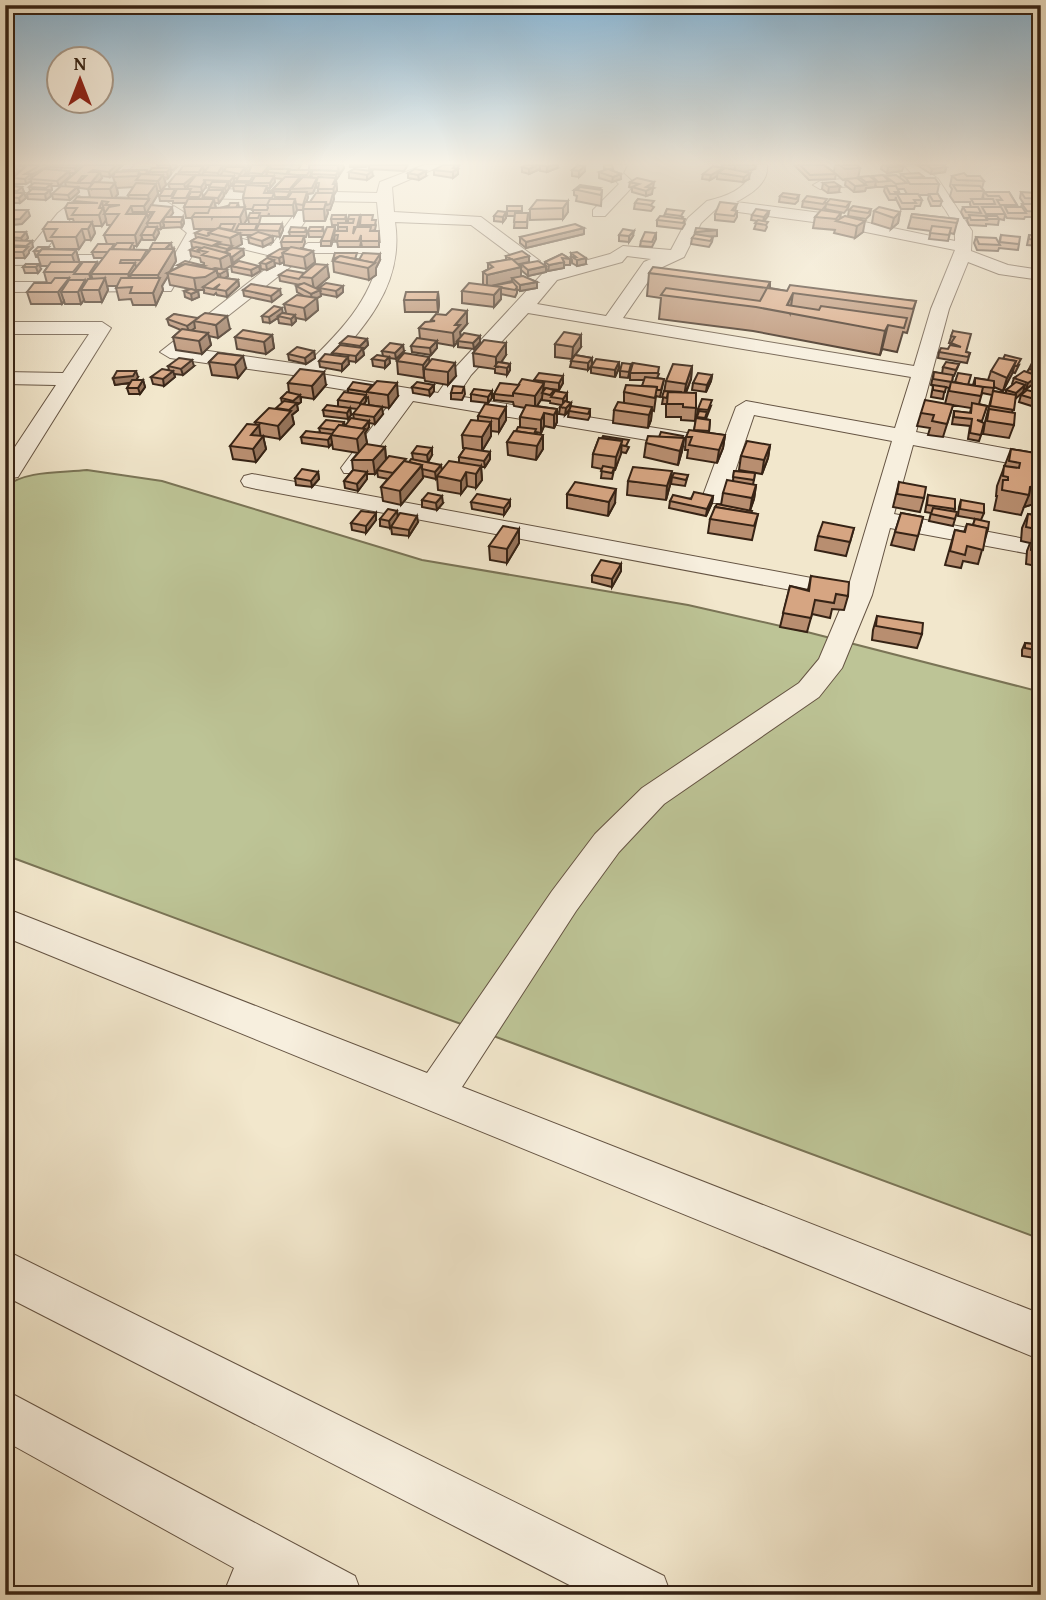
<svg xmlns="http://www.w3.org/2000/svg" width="1046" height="1600" font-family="'Gentium Book Plus',serif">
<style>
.green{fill:#bdc496;stroke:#7a7456;stroke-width:2}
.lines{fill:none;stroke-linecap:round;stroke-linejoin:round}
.minor-casing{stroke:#655443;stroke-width:2}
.minor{fill:#f7efde;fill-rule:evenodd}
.wall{fill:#b88e70;stroke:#362315;stroke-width:2;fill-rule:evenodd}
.shaded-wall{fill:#96745b;stroke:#362315;stroke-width:2}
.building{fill:#d6a582;stroke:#362315;stroke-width:2}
</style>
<rect width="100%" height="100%" fill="#f2e7cc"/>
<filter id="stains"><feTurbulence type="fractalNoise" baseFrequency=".00286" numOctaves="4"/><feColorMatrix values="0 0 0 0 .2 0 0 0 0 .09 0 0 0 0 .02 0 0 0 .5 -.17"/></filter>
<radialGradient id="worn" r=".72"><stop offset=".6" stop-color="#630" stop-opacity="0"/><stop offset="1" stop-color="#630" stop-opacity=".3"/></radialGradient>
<path class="green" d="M87,470L162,481L422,560L688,605L807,632L1041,692V1239L5,855V487C25,470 62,473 87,470Z"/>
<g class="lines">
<g class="minor-casing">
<g id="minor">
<path d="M118,165H134L109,187L160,188L179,166L198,165L176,188L377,193L380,182L424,165H443L392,187L394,212L481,217L540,261L531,266L525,265L471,225L395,222C405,286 362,331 321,374L438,393L456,367L544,272L610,254L623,246L671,250L688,218L707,201C724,197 747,190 753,169L746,165H767C769,183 751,194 736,202L821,213L955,241C957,208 922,187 904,165H920L938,179L972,231L971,251L1008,265L1041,270V280L999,274L968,262L949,309L916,432L1041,455V469L913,445L894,514L1041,542V556L890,528L872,595L842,668L819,697L664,804L619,852L576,911L462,1087L1041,1314V1360L5,937V908L427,1073L552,891L595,834L642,788L799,683L819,659L844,600L252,488L244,486L241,481L244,476L252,474L849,585L892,441L754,415L726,498L722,503H706L702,498L719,452L413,401L360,473H344L341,468L394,398L310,384L303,382L300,376L170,358L160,352L280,258L202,239L171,291L5,292L7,282H159L187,233C176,223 156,213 150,200L152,197L99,196L70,219L41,255H144L150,256L152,260L150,264L5,265V255H24L58,213L81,195L5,191V182L92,186ZM168,197L304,201L271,246L201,229L182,211L167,202ZM319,201L377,202L381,243H308L300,248L308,253H380C371,301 340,332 306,365L187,348L299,260L301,256L299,252L286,249ZM716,209L821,223L955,250L931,309L914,366L623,318L656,270L684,257L701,223ZM627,256L651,259L644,262L606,316L537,304L557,280L622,262ZM528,313L911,377L895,428L746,401L736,407L724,439L457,396L471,375Z"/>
<path d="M611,165H627L623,173L635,184L605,216H593V210L619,184L608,174Z"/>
<path d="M889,175L894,176V182L820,189L813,185L820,181Z"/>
<path d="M5,322H102L111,328L21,472L18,477L5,479V462L56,385L5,384V372L63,373L89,334H5Z"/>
<path d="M5,1250L664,1576L671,1595H589L5,1296Z"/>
<path d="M5,1390L355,1576L362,1595H283L278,1592L276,1595H223L234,1568L5,1441Z"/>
</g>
</g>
<use href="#minor" class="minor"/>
</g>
<g class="wall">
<path d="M15,165L82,166L115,172L147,170L149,174V172L158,168L157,165H176L177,167L171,171V174L168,178L164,177L166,185L161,191H158V194L151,205L173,213L170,217H183L184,223L182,227L164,228V226L161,229H158L159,233L155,240H143L142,238L137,246H134V250H147L148,253L172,248L171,249H174L176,261L170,271L179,267L178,265H204V263L201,262L200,258L191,256L190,250L195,248L192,247L191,241L196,238L195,233L211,231L217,229H194L192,218H186L184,207L186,203H173V201H160L159,196L170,189L168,184L179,175V172L188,166L187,165H301L298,170H310L311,175L309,177H312L311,174L318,170H309V165H343L344,168L336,180L337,190L333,195L334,199L330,210H327L328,213L325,221H304L303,210H297L294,216H269V213L268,216H261L259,224H249L248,218L253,213V209H245L243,198L244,192L234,191L233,186L236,182L237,178H234V181L231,186H229V188L226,193H224V196L219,203H215L216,208H220L238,203L239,207L247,219L244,224L257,228L282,224L283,230L280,237L273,236V242L263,247L249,243L248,237L252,235H241L242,244L235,248L243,249L244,255L233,263L232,262V265L225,269L227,270L228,276L224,278L238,280L239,286L227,297L217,295L216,293L214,295L204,293V290H196L198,291L199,297L192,300L185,297L184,291L190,289L170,285L168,276L162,286L163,290L156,305H133L131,299L119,300L116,288V286H107L108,290L102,302H85L84,300L81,304H65L64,301L62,304H31L27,292L47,283L44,272L48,266H41L38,257H36L34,251L50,249L76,250L79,261V262H81V264L97,262L98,265L104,258H94L92,252L107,244L104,235L111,225H107L106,220L102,226H93L95,233L91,240H85L79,249H55L52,241H47L43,229L74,222L73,219H68L65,208L74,203V201L90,197L88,189L80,188L79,187L78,188L79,192L70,200L53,199L52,194L66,186L65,182L75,173H69L70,176L59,186H51L52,190L50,191L51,196L46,200L28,199L27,194L30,191L29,187L32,185L31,181L26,184H14L13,181L10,183L11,186L22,187L26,198L20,203H5V173L16,175L21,171H17ZM47,167V169L32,178L31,176L36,172ZM247,168L248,172L247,176H243L246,173L245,170ZM115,173L113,177L115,183H98L102,178L101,176L110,177ZM274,178L283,179L273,189V191L268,192L267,188H270L275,182ZM206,185H210L209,187V190L203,197L202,192L206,187ZM316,185L317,188H318V193L310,202H306L308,197L307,194L313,193ZM134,187L128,195L129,199L114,198L118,194L117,188Z"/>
<path d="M350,165H368L366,167H350Z"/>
<path d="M369,165H408L404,171L369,169Z"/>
<path d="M540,165V169L529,174L522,172V167Z"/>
<path d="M540,165L557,168L547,172L540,171Z"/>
<path d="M604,165L613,169V171L621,174V179L612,182L599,178V172L604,171Z"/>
<path d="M722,165H756L755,169L743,172L749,179L743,182L717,179V176L710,180L702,179L703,174L722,167Z"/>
<path d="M794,165H824L834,172L835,165H857L860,168L858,179H859V177L872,178V176L885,178V176L900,178L901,174L924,177V178L939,184L937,194L942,201L940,206H931L928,199L929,195H919L922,200L920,206H915L914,209H901L896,199V197L895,200H889L884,191L885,187H877L875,185V187L866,188L865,191L854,192L845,185L846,179L843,180L836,174L835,179L809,180ZM898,189H904L907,194H899Z"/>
<path d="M882,165H902V171L887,173L881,169Z"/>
<path d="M917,165H945L944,166L946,167L945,172L931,174Z"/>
<path d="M585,166V171L579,177L572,176V170Z"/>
<path d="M354,169L373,176L367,180L349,178V172Z"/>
<path d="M458,169V174L453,178L434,175V170Z"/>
<path d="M408,173L426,176L419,180L408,178Z"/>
<path d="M952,176H967L984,181L982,188L984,191L982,199H984L983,197L984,192H1009L1017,205V207H1021L1022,204L1041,210L1040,217H1025L1024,219L1007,218L1005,215L1004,220L999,219L998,225L986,224V226L969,225L967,220L968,218H964L961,212L963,207H971L970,204V202H954L950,196L952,189L950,186Z"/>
<path d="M630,182L654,188L652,189V194L646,196L632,192V188L629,187Z"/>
<path d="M823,183L839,192L828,193L822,189Z"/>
<path d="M600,188V189L602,190L601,206L576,201L577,196L574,195V190Z"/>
<path d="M1021,192L1041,197L1040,204H1024L1020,198Z"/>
<path d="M799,195L798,201L795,204L779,202L780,196Z"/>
<path d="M638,199L654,207L651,211L634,209L635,203Z"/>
<path d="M568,201V212L563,219L530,220V209Z"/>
<path d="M803,201L827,203L850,202L848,208L844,213L825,209L826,205L822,210L802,207Z"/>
<path d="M737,204L735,211H737V217L734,222L715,220V214Z"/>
<path d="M507,206H522V213H528L527,228H514L515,216H507Z"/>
<path d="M667,209L683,217L682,218L685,224L682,229L657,226V220L664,216Z"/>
<path d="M871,209L870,215L866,219L848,216L849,210Z"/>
<path d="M769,211L768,216L764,221L767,227L765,231L754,229L757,221L751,220L752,215Z"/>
<path d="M874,211L900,212L898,223L891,229L872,223Z"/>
<path d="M506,212V218L503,222L494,221V216Z"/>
<path d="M841,213L840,219L845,216L863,232L855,238L834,233L835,230L813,228L815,217Z"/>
<path d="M912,214L958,219L954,234L950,233L948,241L929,239L931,231L908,228Z"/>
<path d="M346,215V223H348V219L360,215V221L359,227H360V225L374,220L376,225L375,230L372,231L379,237V247H362L361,242L360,247H338L337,241H335L334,237L331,246H321V241L323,237H309L308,231L323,227L324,233L338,231V225H332L331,219Z"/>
<path d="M306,228L307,233L306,237H304L305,242L303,248H300L313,251L315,262L306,269L284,265V262L280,264L275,263V266L267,270L261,269L260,263L268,258V256L289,248H282L281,242L290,236L289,232Z"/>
<path d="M717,230V236H710L713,237L712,242L709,247L691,244L692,238Z"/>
<path d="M26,232L28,238L25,241L33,247L29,251V253L25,258H11L12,262L5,269V234Z"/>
<path d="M656,233V239L652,247L640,246L641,241Z"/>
<path d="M584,234L526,248L520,243V237Z"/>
<path d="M619,235L633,236L629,242L619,241Z"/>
<path d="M1001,235L1019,244L1018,250L999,248L998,251L977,250L974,243L976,237L999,243Z"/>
<path d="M1029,235L1041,236V246L1027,245Z"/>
<path d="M335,253L357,259L380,260L376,268V275L369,280L334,272L333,261Z"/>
<path d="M571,253L586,264L577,266L572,263V260L571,259Z"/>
<path d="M562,254L570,259V265H564V268L548,271L546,269V272L528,276L521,270V264L545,265V262Z"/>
<path d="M506,256H529V262L518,264L521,267V276L537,282V288L520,291L517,289V293L515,297L501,294V299L494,307L462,303V291L484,285L483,284V272L488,269V263L506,260ZM512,281V283L493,286Z"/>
<path d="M26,264L41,269L38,273H25L23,267Z"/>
<path d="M327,265L329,277L316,288L320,290L319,288L343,286V292L337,297L321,294V296L317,298L318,310L306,320L296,318V321L292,325L279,323L278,318L270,323L263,322L262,316L282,313H286L284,304L304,296L297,292L296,286L301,284L300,285L280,281L279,275L304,273Z"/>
<path d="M231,266L260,271L252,276L232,272Z"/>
<path d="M649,273L770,282V288L787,291L916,301L907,333L903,332L897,352L882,349L880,355L753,331L659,319L661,298L647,296Z"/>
<path d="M243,290L281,295L272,302L244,296Z"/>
<path d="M438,292L439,304L438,312H405L404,300Z"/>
<path d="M174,314L230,329L218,338L209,336L211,345L202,354L176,350L173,337L181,330L169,325L167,319Z"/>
<path d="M467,324L460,332L461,337L480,336V342L474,349L458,347V341L454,346L437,343V348L431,355L412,352L411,346L420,339L419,328Z"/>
<path d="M953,331L966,352L970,353L967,363L938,358L939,352L948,349L951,345V343H949Z"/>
<path d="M272,335L274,348L266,354L237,349L235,337Z"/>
<path d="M367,339L368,345L363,350L364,355L356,362L349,361V364L342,371L320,367L319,361L333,355L332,353L340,345V343Z"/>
<path d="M555,344L581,347L575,355L592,358V365L588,370L570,367L572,359L555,357Z"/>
<path d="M314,351L315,358L306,364L289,360L288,354Z"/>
<path d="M382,351H404L396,359L389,358L390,363L385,368L373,366L372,359L383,356Z"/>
<path d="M218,353L246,368L238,378L212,375L209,362Z"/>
<path d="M473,353L506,355L501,362L510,364V370L507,375L495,373V369L474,366Z"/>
<path d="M397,361L430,362L456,376L448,385L425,381L424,376V378L398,374Z"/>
<path d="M619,362V368L615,377L591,373V367Z"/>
<path d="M633,363L659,374L657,378L664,379L660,397L656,396L654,411L652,410L651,420L648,428L613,423L614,410L624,403V392L642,386L645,380H630V373Z"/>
<path d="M1041,363V378H1037L1036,382L1026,389H1024L1023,392L1015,399L1012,413L1014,425L1009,438L983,434L985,422L992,395L982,393L979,404L987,406L981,422V435L979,441L968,439L970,426L952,424L954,411L970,413L971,408L946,404L953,405L943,437L928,435L930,428L917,426L921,413L945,404L949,388L945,387L943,399L931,397L933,386L931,385L934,372L942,374L943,367L959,364L954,376H953L952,382L973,385L975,378L988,380L991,371L1019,365L1015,373L1012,372L1003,391L994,387L993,391L1006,393V390L1013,385L1012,384L1014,378L1027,372L1029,369Z"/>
<path d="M631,364L628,378L620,377V371Z"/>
<path d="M168,366H194L183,375L174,374L175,377L164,386L153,384L151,377L169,370Z"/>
<path d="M692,366L691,379L686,393L696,408L695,421L681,420V417H666V404H662L666,381Z"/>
<path d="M712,375L711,381L706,392L692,390L693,383Z"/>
<path d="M563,376V383L559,390L544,388L543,392L554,390L553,393H567V400L566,402L571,403L570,408L590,409V416L588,420L568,417L569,411L565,415L559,414L560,407L561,405L550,403V400V401L542,400V398L537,406L557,409V422L554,428L544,426L541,433L536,432L543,449L536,460L508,455L507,442L520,427V417L525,408L514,406L513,402L494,400V394L519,385L534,381V380Z"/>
<path d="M138,377L136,380H143L145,387L140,394H129L127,388L130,383L115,385L113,378Z"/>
<path d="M288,383L326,385L314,399L301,397V402L297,405L298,410L292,415L294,424L280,439L263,436L266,449L256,462L233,459L230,446L256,425L255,422L276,409L282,403L281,398L289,393Z"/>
<path d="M434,385V391L430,396L413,393L412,387Z"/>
<path d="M464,387L465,394L462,400L451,399V393Z"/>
<path d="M348,389L398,396L389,408L369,405L368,397L366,398V401L364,405L383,414L375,424L369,423V427L365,433L367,443L362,449L385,447L386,459L409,462L413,459L412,453L432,455L428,462L442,471L459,463V457L465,448H463L462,435L478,421V416L506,407V420L499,432L491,431V436L482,451L490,452V459L485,467H481L482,480L476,488L467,486L461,494L438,490L437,477L436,479L423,476V478L401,505L383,501L381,487L388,479L378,477L377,471L375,474H367V479L358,491L345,488L344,481L353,470L352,460L358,453L333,449L332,443L329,447L302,443L301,437L320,432L319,428L344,422L345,426L354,419L353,414L358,409L338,407V400L348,392Z"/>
<path d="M492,391V398L488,403L471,401V394Z"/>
<path d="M1041,394V405L1038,408L1019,402L1021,395Z"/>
<path d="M711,406L706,419L710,420L709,433L725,435L723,448L717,463L687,458L688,450H685L686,437L694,431L698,409Z"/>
<path d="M350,408L351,415L348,419L324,416L323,410Z"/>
<path d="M599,438L629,447L626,453L621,452L615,470H614L612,479L601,478L602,469L592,467L593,454Z"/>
<path d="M684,438L682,451L678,465L644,457L646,443Z"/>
<path d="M770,445L768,458L762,474L739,470L741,456Z"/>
<path d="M1011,449L1041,454L1034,504L1024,507L1021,515L994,510L997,496H996L997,486Z"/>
<path d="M734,471L755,473L753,485H756L754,499L750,510L751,513L758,514L752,540L708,533L710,519L721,505L723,493L733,481Z"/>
<path d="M318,472L319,479L312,487L296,485L295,478Z"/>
<path d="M688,475L685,486L671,484L672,477Z"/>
<path d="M628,481L670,485L666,500L627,495Z"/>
<path d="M899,482L924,498L920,512L893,507Z"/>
<path d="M567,494L615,503L608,516L567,508Z"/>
<path d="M928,495L955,509L954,512L955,519L953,526L929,521L931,513L925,512Z"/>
<path d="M713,496L712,503L706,516L669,508L670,501Z"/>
<path d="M422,500L443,503L437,510L422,507Z"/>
<path d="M510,500V506L504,515L472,509L471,502Z"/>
<path d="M961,500L984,513L981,520L958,516L959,507Z"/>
<path d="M397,511L398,516L418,522L409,536L392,534L391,527L392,525L390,528L380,526V519Z"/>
<path d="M376,513V520L366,533L352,530L351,523Z"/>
<path d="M901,513L923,517L914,550L891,545Z"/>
<path d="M1028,514L1041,516V567L1026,564L1027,551L1030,543L1021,541L1022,528Z"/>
<path d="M975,519L988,529L978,564L963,561L961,568L945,565L955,530L964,532L967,524L973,525Z"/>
<path d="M854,528L846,556L815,550L818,536Z"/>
<path d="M519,529V543L507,563L490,560L489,546Z"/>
<path d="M621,564V571L612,587L592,582V575Z"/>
<path d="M811,576L848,596L844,610L832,609L830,618L812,614L807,632L780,627L790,586L808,590Z"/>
<path d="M877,616L922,634L917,648L872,640L873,630Z"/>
<path d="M1025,643L1041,645V659L1022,656V650Z"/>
</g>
<g class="shaded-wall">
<path d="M40,165H53L36,172L31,176L32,179H30L31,181L26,184L25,179V174Z"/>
<path d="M78,165H82V166L76,173L75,168Z"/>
<path d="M116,165H123L110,177L109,172Z"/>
<path d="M171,165H176L177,167L171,171L170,166Z"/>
<path d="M244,165H247L248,167L245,170L246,173L241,179L240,174L243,170V166Z"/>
<path d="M269,165H270L271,169L266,172L267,174L262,180V174Z"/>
<path d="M338,165H343L344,168L339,175Z"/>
<path d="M455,165H460L455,171L458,169V174L453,178V168Z"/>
<path d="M536,165H540V169L529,174V169Z"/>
<path d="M552,165H558L557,168L547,172V167Z"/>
<path d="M735,165H756L755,169L734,174Z"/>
<path d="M939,165H945L944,167H946L945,172L931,174L932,169Z"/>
<path d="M203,166L204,172L200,177L199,172Z"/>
<path d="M222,166L223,171L219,178L218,173Z"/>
<path d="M585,166V171L579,177V171Z"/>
<path d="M904,166L902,171L887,173L888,167Z"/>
<path d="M170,168L171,174L168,178L167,172Z"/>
<path d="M723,168L722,173H718L717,176L710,180L711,175Z"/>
<path d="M69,171L70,176L59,186L57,181Z"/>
<path d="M338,171L339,176L336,180L337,190L334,195L333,184L336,178V175Z"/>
<path d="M372,171L373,176L367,180V175Z"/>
<path d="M426,171V176L419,180L418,175Z"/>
<path d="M100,172L102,178L92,189L91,183Z"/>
<path d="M15,173L17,178H13V181L11,183L9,178Z"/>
<path d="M750,173L749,179L743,182L744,177Z"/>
<path d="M621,174V179L612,182L613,177Z"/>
<path d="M163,175L166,185L161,191L158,181Z"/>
<path d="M195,175L196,180L187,186L188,188L186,190L184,184Z"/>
<path d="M234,176V181L231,186L230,181Z"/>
<path d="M274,176L275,182L270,188V183Z"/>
<path d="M300,177L301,182L317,178V183H316V185L313,193L307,194L308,197L304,210L303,205L290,195V189Z"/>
<path d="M8,178L12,189L5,190V180Z"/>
<path d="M205,181L206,187L202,192L201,187Z"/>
<path d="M876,181L875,187L866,188L865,191L854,192L855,186L865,185L866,182Z"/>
<path d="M228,182L229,188L226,193L225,188Z"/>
<path d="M654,182L652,194L646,196V187Z"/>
<path d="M115,183L118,194L113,200L110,189Z"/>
<path d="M51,184L52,190L50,191L51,196L46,200L45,194L47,193L46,188Z"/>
<path d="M156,184L158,194L151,206L152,218L147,223L148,228L141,235L142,238L137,246L135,235L146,215L144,206L149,200L148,195Z"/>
<path d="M840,186L839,192L828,193L829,187Z"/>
<path d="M22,187L24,192L19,196L17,191Z"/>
<path d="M77,187L79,192L70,200L68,195Z"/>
<path d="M223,190L224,196L219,203L218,198Z"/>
<path d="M24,193L26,198L20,203L19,198Z"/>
<path d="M333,193L334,199L330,210H327L328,213L325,221L324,209L307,206Z"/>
<path d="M214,199L216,210L212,218L210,207Z"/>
<path d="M295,199L297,210L294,216L293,205Z"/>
<path d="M102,201L106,220L102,226L99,215V208Z"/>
<path d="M568,201V212L563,219V208Z"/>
<path d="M131,206L134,217L126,214Z"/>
<path d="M8,207L9,212L28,210L30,216L22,224L5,226V209Z"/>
<path d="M172,207L173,213L166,222H163L164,226L161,229L160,223Z"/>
<path d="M245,207L247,219L242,228L240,217Z"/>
<path d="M769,211L768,216L763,222L764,217Z"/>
<path d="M506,212V218L503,222V217Z"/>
<path d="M900,212L898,223L891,229L894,218Z"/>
<path d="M183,217L184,223L182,227L181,222Z"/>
<path d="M865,221L863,232L855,238L857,226Z"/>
<path d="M92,222L95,233L91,240L88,229Z"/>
<path d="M282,224L283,230L280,237L279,231Z"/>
<path d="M78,227L84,228L82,230L85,240L79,249L76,237Z"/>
<path d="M157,227L159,233L155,240L153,235Z"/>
<path d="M335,227L336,233L331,246V241Z"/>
<path d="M584,228V234L526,248V242Z"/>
<path d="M717,230V236L694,238L695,232Z"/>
<path d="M634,231L633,236L629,242V236Z"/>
<path d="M26,232L28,238L23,243L21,238Z"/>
<path d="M240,233L242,244L233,249L230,254L232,265L222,271L220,259L228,255L227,249L232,247L230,238Z"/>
<path d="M272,236L273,242L263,247L262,241Z"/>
<path d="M32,241L33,247L29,251V253L25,258L23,252L27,248L26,246Z"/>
<path d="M171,243L172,248L164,258L163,252Z"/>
<path d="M174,249L176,261L169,273H167L168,276L162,286L163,290L156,305L153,293L159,279L158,275Z"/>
<path d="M243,249L244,255L233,263L232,257Z"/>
<path d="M76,250L79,261L76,267L72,255Z"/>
<path d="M313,251L315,262L306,269L304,257Z"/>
<path d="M380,254V260L376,268V275L369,280L368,268Z"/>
<path d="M10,256L12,262L5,269V261Z"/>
<path d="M283,256L284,262L280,264L279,258Z"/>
<path d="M529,256V262L511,266V260Z"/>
<path d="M586,258V264L577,266V260Z"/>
<path d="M274,260L275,266L267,270L266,264Z"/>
<path d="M97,262L101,274H91L94,284L93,286L89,274Z"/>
<path d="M564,262V268L548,271L549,265Z"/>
<path d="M135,263L138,275H130L133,284L131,286L128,274Z"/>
<path d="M39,264L41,269L38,273L36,267Z"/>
<path d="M327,265L329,277L314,290L312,278Z"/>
<path d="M259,266L260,271L252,276L251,270Z"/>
<path d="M546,266V272L528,276V270Z"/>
<path d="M521,267V278H512V281L487,287V275Z"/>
<path d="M217,270L219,282L203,287L204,290H196L194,278Z"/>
<path d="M227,270L228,276L221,280L220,274Z"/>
<path d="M69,278L72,290L61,292L64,301L62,304L58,292Z"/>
<path d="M105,278L108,290L102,302L99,290Z"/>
<path d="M85,280L88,290H81L84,300L81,304L78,292Z"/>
<path d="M238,280L239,286L227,297L226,291Z"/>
<path d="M537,282V288L520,291V285Z"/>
<path d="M343,286V292L337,297L336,291Z"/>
<path d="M501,287V299L494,307V295Z"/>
<path d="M280,289L281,295L272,302L271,296Z"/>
<path d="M320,290L321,296L317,298L318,310L306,320L304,308L312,300L311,294Z"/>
<path d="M198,291L199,297L192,300L191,294Z"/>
<path d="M438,292L439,304L438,312L437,300Z"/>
<path d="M793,293L790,313L787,305Z"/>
<path d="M282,308L283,314L270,323L269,317Z"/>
<path d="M467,311V324L460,332L461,338L454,346L453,333L455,325Z"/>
<path d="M295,315L296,321L292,325L291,319Z"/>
<path d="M227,316L230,329L218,338L216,325Z"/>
<path d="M194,321L195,328L189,332L187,326Z"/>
<path d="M888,325L882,349L880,355L885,331Z"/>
<path d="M208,333L211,345L202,354L199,341Z"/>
<path d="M272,335L274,348L266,354L264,342Z"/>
<path d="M581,335V347L572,359L573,347Z"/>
<path d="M480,336V342L474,349L473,343Z"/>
<path d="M367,339L368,345L363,350L364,355L356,362V356L360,351V346Z"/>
<path d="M437,341V348L431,355L430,348Z"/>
<path d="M506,343V355L498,367H496V357Z"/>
<path d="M403,345L404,351L396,359L395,353Z"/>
<path d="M314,351L315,358L306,364L305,358Z"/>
<path d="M243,356L246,368L238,378L235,365Z"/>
<path d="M348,357L349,364L342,371V364Z"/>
<path d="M389,357L390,363L385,368V361Z"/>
<path d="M429,357L430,369H424V378L423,365Z"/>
<path d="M592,358V365L588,370V363Z"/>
<path d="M192,360L194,366L183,375L181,369Z"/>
<path d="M1016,361L1012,374L1003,391L1007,378Z"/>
<path d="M619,362V368L615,377V370Z"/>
<path d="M455,363L456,376L448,385V372Z"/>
<path d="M510,364V370L507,375V368Z"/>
<path d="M692,366L691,379L684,397L686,384Z"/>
<path d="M136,371L138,377L135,382L115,385L113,378Z"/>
<path d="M173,371L175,377L164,386L163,379Z"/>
<path d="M324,372L326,385L314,399L312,386Z"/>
<path d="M712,375L711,381L706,392L707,385Z"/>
<path d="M563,376V383L559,390V383Z"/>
<path d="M1038,376L1036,382L1026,389L1028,383Z"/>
<path d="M143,380L145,387L140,394L138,388Z"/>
<path d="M397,383L398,396L389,408L388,395Z"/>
<path d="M544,383L542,398L535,409V396Z"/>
<path d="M434,385V391L430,396L429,390Z"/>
<path d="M1025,385L1023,392L1014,400L1016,393Z"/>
<path d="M492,391V398L488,403V397Z"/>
<path d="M567,393V400L563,406V399Z"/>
<path d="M300,395L301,402L297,405L298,410L292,415L294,424L280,439L278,426L289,410L294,405L293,401Z"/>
<path d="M366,395V401L360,409V403Z"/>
<path d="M571,403L570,409L565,415L566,408Z"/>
<path d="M382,407L383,414L375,424L374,417Z"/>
<path d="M506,407V420L499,432V419Z"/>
<path d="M652,407L651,420L648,428L649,415Z"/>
<path d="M350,408L351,415L348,419L347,413Z"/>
<path d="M557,409V422L554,428V415Z"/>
<path d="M544,413V426L541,433V420Z"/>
<path d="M369,421V427L365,433L367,443L359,453L357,439L361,431Z"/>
<path d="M491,422V436L482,451V437Z"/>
<path d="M259,425L261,439L251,435Z"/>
<path d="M543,435V449L536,460L537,446Z"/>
<path d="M725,435L723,448L717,463L719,450Z"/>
<path d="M263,436L266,449L256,462L253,449Z"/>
<path d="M331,436L332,443L329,447L328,440Z"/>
<path d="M684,438L682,451L678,465L680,451Z"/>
<path d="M622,441L621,454L615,470L616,457Z"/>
<path d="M770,445L768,458L762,474L764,460Z"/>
<path d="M385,447L386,460L375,474L373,460Z"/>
<path d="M432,448V455L428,462L427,455Z"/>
<path d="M490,452V459L485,467L484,461Z"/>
<path d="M422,465L423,478L401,505L400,491Z"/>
<path d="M441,465L442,471L436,479L435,472Z"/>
<path d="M481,466L482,480L476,488V474Z"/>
<path d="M672,471L670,485L666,500L667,486Z"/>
<path d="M318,472L319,479L312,487L311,481Z"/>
<path d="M367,472V479L358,491L357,484Z"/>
<path d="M466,472L467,486L461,494V481Z"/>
<path d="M1041,484L1034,504L1024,507L1029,495L1030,487Z"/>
<path d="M756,485L754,499L750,511L752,498Z"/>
<path d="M616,489L615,503L608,516L609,502Z"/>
<path d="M442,496L443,503L437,510L436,503Z"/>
<path d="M713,496L712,503L706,516L707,509Z"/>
<path d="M510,500V506L504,515V508Z"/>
<path d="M397,511L398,518L390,528L389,521Z"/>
<path d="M376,513V520L366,533V526Z"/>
<path d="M417,516L418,522L409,536V530Z"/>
<path d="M519,529V543L507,563V549Z"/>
<path d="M621,564V571L612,587V579Z"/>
</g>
<g class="building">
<path d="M15,165H40L25,174H31L25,179L13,178L26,166Z"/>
<path d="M50,165H78L75,168L47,167Z"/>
<path d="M84,165H116L109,172L93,170L90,172H100L91,183H78L86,176H82L77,183L65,182Z"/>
<path d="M210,165H228L227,166H222L218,173L204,172Z"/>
<path d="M249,165H269L262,174L250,173L247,176H253L250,181H236L239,176H247L251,167H247Z"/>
<path d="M443,165H455L453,168L458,169L452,172L434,170Z"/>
<path d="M526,165H537L529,169L522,167Z"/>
<path d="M578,165L585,166L579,171L572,170Z"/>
<path d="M604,165H612L613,169H605Z"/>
<path d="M800,165H824L836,174L810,175Z"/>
<path d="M840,165H857L860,168L845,169Z"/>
<path d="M884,165H902L904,166L888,167Z"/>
<path d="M926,165H942L946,167L932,169Z"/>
<path d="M183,166H203L199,172H179Z"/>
<path d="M713,166L723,168L711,175L703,174Z"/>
<path d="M226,167H245L240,174L224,171Z"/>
<path d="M152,168H170L167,172H149Z"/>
<path d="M725,168L750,173L744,177L718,173Z"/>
<path d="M44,169L69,171L57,181L30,179Z"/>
<path d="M269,169H289L286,174L266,172Z"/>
<path d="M354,169L372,171L367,175L349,172Z"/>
<path d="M415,169L426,171L418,175L408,173Z"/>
<path d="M608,169L621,174L613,177L599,172Z"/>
<path d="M123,170H147L146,174H140L139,171H122Z"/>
<path d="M290,170H310L307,175H297L288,174Z"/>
<path d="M313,170L338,171L336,175L311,174Z"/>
<path d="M139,171L138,176L113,177L115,172Z"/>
<path d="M5,173H15L9,178H5Z"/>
<path d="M919,173L924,177L906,178L901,174Z"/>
<path d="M964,173L967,176H980L984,181L957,180L952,176Z"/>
<path d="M141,174L163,175L158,181L136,180Z"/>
<path d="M176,174L195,175L184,184H168Z"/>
<path d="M196,175L234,176L230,181L203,180L205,181L201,187L187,186Z"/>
<path d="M883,175L889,181L878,182L872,176Z"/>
<path d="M896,175L907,183L896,184L885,176Z"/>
<path d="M255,176H274L270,183H251Z"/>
<path d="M869,176L876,181L866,182L859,177Z"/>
<path d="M285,177H300L290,189H273Z"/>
<path d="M303,177L317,178L312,188L291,189Z"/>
<path d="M318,177L336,178L333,184H336L333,189H318L319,183H316Z"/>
<path d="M637,178L654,182L646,187L652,188L646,191L632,187L639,184L630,182Z"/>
<path d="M857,178L866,185L855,186L846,179Z"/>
<path d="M906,178H935L939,184H910Z"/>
<path d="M94,182L115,183L110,189H88Z"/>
<path d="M212,182H228L225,188L209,187Z"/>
<path d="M235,182L249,183L245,186H233Z"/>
<path d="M834,182L840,186L829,187L823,183Z"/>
<path d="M34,183L51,184L46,188L29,187Z"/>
<path d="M136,183L156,184L148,195H128Z"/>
<path d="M246,185L267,186L264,193H274L272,198H243Z"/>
<path d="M580,185L600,188L598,189L580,187L577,190H574Z"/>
<path d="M953,185L980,186L984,191H957Z"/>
<path d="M10,186L22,187L17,191L5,190Z"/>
<path d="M61,186L77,187L68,195L52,194Z"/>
<path d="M886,186H896L899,192H895L897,194H890Z"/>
<path d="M580,187L602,190L601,195L577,190Z"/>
<path d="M32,189L50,190L45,194H27Z"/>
<path d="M164,189H175L171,196H159Z"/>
<path d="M177,189H191L186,198H172Z"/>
<path d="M208,190H223L218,198L203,197Z"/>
<path d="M269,191L290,192L287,197H275L274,193H268Z"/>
<path d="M191,192H202L199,197H188Z"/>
<path d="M292,192H307L303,205L296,204L295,199H287Z"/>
<path d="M984,192H1009L1017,205H1000L997,200H1002L999,196H988Z"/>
<path d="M1021,192L1037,193L1041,199L1025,198Z"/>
<path d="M8,193H24L19,198L5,197V195Z"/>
<path d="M316,193H333L330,204L327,205L326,202H310Z"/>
<path d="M783,193L799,195L796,199L780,196Z"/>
<path d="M897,194H918L922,200H914L916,203H902Z"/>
<path d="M929,194H938L942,201H933Z"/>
<path d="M807,196L827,199L823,204L803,201Z"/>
<path d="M77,197L149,199L144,206H131L126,214H147L135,235H104L119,214H104L109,207L120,205H105L108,202L102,201L99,208H103L99,215H72L77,208H65L68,203H98L74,201Z"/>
<path d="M188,199H214L210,207H184Z"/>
<path d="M270,199H295L293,205H267Z"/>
<path d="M638,199L654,201L651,205L635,203Z"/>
<path d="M830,199L850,202L846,207L826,204Z"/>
<path d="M971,199H993L995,204H974Z"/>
<path d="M537,200L568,201L563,208L530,209Z"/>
<path d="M305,202H326L324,209H303Z"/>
<path d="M720,202L737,204L732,210L737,211L734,216L715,214Z"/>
<path d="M230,203H238L236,208H228Z"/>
<path d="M1022,204H1037L1041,212L1027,211Z"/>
<path d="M151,205L172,207L160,223H147L154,212H147Z"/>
<path d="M254,205H267L268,208L267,210H252Z"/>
<rect x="507" y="206" width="15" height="5"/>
<path d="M853,206L871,209L868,213L849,210Z"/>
<path d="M245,207L240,217H192L195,213H208L210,208Z"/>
<path d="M879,207L900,212L894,218L874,211Z"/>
<path d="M963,207H978L981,213L966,212Z"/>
<path d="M982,207H1001L1005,214H986Z"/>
<path d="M1005,207H1022L1026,213H1008Z"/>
<path d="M667,209L684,211L681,216L665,214Z"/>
<path d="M756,209L769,211L764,217L752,215Z"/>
<path d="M12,210H28L20,219L5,220V217Z"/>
<path d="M821,210L841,213L836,219L815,217Z"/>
<path d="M498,211L506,212L503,217L494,216Z"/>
<path d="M134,212H151L148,217L147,214H133Z"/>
<path d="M250,213H260L258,218H248Z"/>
<path d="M515,213H528L527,222H514Z"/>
<path d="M912,214L958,219L957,223L911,217Z"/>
<path d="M332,215H346L345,219H331Z"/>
<path d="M349,215H360L357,227H354L353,234L356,227H371L370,231H379V241H361V235L359,241H337L338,235H334L335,231H347V227H338V223H353L354,219H348Z"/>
<path d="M361,215H373L372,220H376L375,225H360Z"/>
<path d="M969,215L985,216L987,220H971Z"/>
<path d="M660,216L685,219L683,223L657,220Z"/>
<path d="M845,216L865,221L857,226L836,221Z"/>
<path d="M986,216H997L999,219H988Z"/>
<path d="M165,217H183L181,222H163Z"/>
<path d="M758,220L768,222L766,225L755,223Z"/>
<path d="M48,222H92L88,229H82L76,237H51L57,229H43Z"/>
<path d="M221,224H235L232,230L219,228Z"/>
<path d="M239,224H257L255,230H236Z"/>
<path d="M259,224H282L279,231L256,230Z"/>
<path d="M575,224L584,228L526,242L520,237Z"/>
<path d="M932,226L951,228L949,235L930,233Z"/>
<path d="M146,227H157L153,235H141Z"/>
<path d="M291,227L306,228L305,232H289Z"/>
<path d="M310,227H323L322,231H308Z"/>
<path d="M327,227H335L331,241H321Z"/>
<path d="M218,228L240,233L230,238L208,233Z"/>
<path d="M696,228L717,230L695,232Z"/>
<path d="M203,229L211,231L208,233L209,235L207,236L195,233Z"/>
<path d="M623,229L634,231L629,236L619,235Z"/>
<path d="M8,232H26L21,238L5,237V234Z"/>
<path d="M258,232L272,236L262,241L248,237Z"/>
<path d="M645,232L656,233L652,242L641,241Z"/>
<path d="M695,234L713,237L710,241L692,238Z"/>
<path d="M1001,235L1020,237L1019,244L1000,242Z"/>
<path d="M1029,235L1041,236V240L1029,239Z"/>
<path d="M284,236H304L302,242H281Z"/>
<path d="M198,237L220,242L212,246L191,241Z"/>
<path d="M976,237L996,238L1000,245L979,244Z"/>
<path d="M5,240L32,241L26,246L5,245Z"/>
<path d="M117,243H133L129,250L112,249Z"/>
<path d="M153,243H171L165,249H151L148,252Z"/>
<path d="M98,244H114L109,252H92Z"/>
<path d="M220,244L232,246L227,249L215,246Z"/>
<path d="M5,247H28L23,252H5Z"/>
<path d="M38,247H49L47,249H42L40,251H34Z"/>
<path d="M196,247L202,248L198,250L199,252L190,250Z"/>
<path d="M204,247L230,254L220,259L202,255L207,252L198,250Z"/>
<path d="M291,247L313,251L304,257L282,253Z"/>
<path d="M233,248L243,249L232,257L230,256V254L225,252Z"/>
<path d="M42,249L76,250L72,255H37Z"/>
<path d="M110,249L147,250L141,260H121L120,263H135L128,274H91Z"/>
<path d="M151,249H174L158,275H130Z"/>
<path d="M280,249L287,250L282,253L283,256L279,258L268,256Z"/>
<path d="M522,251L529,256L513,260L506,256Z"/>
<path d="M577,252L586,258L577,260L572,257H576L571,253Z"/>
<path d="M335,253H357L355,259L340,256L333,259Z"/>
<path d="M363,253L380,254L374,263L359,260Z"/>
<path d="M562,254L570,259L562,258L564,262L549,265L545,262Z"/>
<path d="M340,256L375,263L368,268L333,261Z"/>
<path d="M267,258L274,260L266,264L260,263Z"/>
<path d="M512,259L521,267L487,275L483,272L493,267L488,263Z"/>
<path d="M185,261L205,266L202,267L185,264L182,265H178Z"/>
<path d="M239,261L259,266L251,270L231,266Z"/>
<path d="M538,261L546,266L528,270L521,264Z"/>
<path d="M51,262H81L73,272H44Z"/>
<path d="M83,262H97L89,274H74Z"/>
<path d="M26,264H39L36,267H23Z"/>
<path d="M185,264L217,270L205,277L194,278L167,273Z"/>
<path d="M315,264L327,265L312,278L300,277Z"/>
<path d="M653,267L770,282L767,288L787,291L790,285L916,301L913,309L793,293L787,305L819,310L821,306L907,318L904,328L888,325L885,331L756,307L661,295L666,288L760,301L767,288L649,273Z"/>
<path d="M215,268L227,270L220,274L217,273V270L212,269Z"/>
<path d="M287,270L304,273L299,279L279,275Z"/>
<path d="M523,276L537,282L520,285L512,278Z"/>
<path d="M218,277L238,280L226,291L215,289L220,284L213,289L203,287Z"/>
<path d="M55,278H69L58,292H27L34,283H51Z"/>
<path d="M105,278L99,290H81L88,279Z"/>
<path d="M121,278H160L153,293H130L132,287L116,288Z"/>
<path d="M69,280H85L78,292H61Z"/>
<path d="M513,282L517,287L515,290L492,286Z"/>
<path d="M304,283L320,290L311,294L296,286Z"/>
<path d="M326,283L343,286L336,291L319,288Z"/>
<path d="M469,283L501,287L494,295L462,291Z"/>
<path d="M251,284L280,289L271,296L243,290Z"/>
<path d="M191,289L198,291L191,294L184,291Z"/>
<path d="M406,292H438L437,300H404Z"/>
<path d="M297,295L317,298L304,308L284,304Z"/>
<path d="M274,306L282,308L269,317L262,316Z"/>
<path d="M452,309L467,311L455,325H460L453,333L419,328L425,322L435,321L431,320L436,314L446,315Z"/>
<path d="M205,313L227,316L216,325L193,321Z"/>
<path d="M282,313L295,315L291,319L278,316Z"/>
<path d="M174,314L198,318L187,326L167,319Z"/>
<path d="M182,329L208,333L199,341L173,337Z"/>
<path d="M243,330L272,335L264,342L235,337Z"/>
<path d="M953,331L971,334L966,352L970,353L968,357L939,352L941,348L948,349L950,345L961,347L951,343L955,337L951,336Z"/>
<path d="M564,332L581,335L573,347L555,344Z"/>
<path d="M464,333L480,336L473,343L457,341Z"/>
<path d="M348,336L367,339L360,346L340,343Z"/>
<path d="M417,338L437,341L430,348L411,346Z"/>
<path d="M484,340L506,343L496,357L473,353Z"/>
<path d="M390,343L403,345L395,353L382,351Z"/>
<path d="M340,345L363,348L356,356L332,353Z"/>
<path d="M297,347L314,351L305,358L288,354Z"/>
<path d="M218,353L243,356L235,365L209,362Z"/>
<path d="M404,353L429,357L423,365L397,361Z"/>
<path d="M325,354L348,357L342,364L319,361Z"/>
<path d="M377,355L389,357L385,361L372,359Z"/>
<path d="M575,355L592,358L588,363L571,361Z"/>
<path d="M1005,355L1021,359L1017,366H1014L1016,361L1003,359Z"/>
<path d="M179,358L192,360L181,369L168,366Z"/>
<path d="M999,358L1016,361L1007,378L991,371Z"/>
<path d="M432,359L455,363L448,372L424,369Z"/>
<path d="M596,359L619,362L615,370L591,367Z"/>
<path d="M1033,361L1041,363V371L1029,369Z"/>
<path d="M498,362L510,364L507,368L495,366Z"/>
<path d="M946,362L959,364L956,370L943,367Z"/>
<path d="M622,363L631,364L629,372L620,371Z"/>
<path d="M633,363L659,367L658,373H630Z"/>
<path d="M673,364L692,366L686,384L666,381Z"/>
<path d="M162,369L173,371L163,379L151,377Z"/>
<path d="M300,369L324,372L312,386L288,383Z"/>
<path d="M117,371H136L133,376L113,378Z"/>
<path d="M1024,371L1038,376L1028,383L1014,378Z"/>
<path d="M934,372L953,375L952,382L933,379Z"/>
<path d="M539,373L563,376L559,383L534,380Z"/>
<path d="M698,373L712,375L707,385L693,383Z"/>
<path d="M958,373L971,375L968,385L955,382Z"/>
<path d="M645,377L664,379L661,390H657V387L642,386Z"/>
<path d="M975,378L994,381V388L975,386Z"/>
<path d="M522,379L544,383L535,396L513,393Z"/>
<path d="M132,380H143L138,388H127Z"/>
<path d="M377,381L397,383L388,395L367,392Z"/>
<path d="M353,382L372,385L366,392L348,389Z"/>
<path d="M417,382L434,385L429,390L412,387Z"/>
<path d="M951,382L983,387L981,396L949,391Z"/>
<path d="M1016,382L1025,385L1016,393L1006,390Z"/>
<path d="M500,383L519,385L513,393V396L494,394Z"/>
<path d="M626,385L657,387L655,398L624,392Z"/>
<path d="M933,385L946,387L945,392L933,390Z"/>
<path d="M453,386L464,387L462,393H451Z"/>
<path d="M546,388L554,390L550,395L542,393Z"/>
<path d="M474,389L492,391L488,397L471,394Z"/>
<path d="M1027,390L1041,394V401L1021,395Z"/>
<path d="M555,391L567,393L563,399L551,397Z"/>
<path d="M664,391L682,392H668L667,398L662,397Z"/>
<path d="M993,391L1016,395L1014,410L990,406Z"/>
<path d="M287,392L300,395L293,401L281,398Z"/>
<path d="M344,392L366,395L360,403L338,400Z"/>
<path d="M668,392L696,393V408L683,407V404H667Z"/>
<path d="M702,399L712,400L708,410L698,409Z"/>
<path d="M925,400L953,405L947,424L932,421L934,415L921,413Z"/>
<path d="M284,401L297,403L289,410L276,408Z"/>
<path d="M565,401L571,403L566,408L560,407Z"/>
<path d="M618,402L652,407L649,415L614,410Z"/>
<path d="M972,403L987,406L982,421L977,420L984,423L981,435L970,433L972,419L954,417V411L971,413Z"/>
<path d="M361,404L382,407L374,417L353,414Z"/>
<path d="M485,404L506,407L499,419L478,416Z"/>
<path d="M327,405L350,408L347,413L323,410Z"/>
<path d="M526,405L557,409L554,415L544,413L541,420L520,417Z"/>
<path d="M571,406L590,409L588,414L569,411Z"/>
<path d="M269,408L291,411L278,426L255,422Z"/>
<path d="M989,409L1015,413L1014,425L987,421Z"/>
<path d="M699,411L707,412L705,418L697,417Z"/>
<path d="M351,418L369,421L362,429L345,426Z"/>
<path d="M696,418L710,420L709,431L694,430Z"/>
<path d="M326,420L344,422L342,426L339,425L335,430L319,428Z"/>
<path d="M471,420L491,422L482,437L462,435Z"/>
<path d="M247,424L259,425L251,435L263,436L253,449L230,446Z"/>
<path d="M339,425L365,429L357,439L331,435Z"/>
<path d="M518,427L536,429L534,434L516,431Z"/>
<path d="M689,430L725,435L719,450L689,445L692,437H686Z"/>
<path d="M306,431L332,434L328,440L301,437Z"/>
<path d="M514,431L543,435L537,446L507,442Z"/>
<path d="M661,432L683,436L682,438L659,437Z"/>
<path d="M603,436L629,440L626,446L621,445L622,441L602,438Z"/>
<path d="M648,436L684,438L680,451L646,443Z"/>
<path d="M599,438L622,441L616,457L593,454Z"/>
<path d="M747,441L770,445L764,460L741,456Z"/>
<path d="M366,444L385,447L373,460H352Z"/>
<path d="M417,446L432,448L427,455L412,453Z"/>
<path d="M465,448L490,452L484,461L459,457Z"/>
<path d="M1011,449L1041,454V484L1030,487L1029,495L1002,490L1003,480H1008V477L1003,476L1004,466L1019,468L1020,463L1009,461Z"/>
<path d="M389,456L406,459L393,473L377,470Z"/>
<path d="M411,459L441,465L435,472L422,469V465L409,462Z"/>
<path d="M404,461L422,465L400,491L381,487Z"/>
<path d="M449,461L481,466L476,474L466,472L461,481L437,476Z"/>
<path d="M603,466L614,468L612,473L601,471Z"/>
<path d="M633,467L672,471L667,486L628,481Z"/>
<path d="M302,469L318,472L311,481L295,478Z"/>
<path d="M353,470L367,472L357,484L344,481Z"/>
<path d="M734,471L755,473L754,480L733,477Z"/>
<path d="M674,473L688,475L686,480L672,477Z"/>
<path d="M727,480L756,485L752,498L723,493Z"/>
<path d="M575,482L616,489L609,502L567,494Z"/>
<path d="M899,482L926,487L924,498L897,494Z"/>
<path d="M694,492L713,496L707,509L670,501L673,495L691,499Z"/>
<path d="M428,493L442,496L436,503L422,500Z"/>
<path d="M477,494L510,500L504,508L471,502Z"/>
<path d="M928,495L955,499V509L927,505Z"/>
<path d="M961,500L984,504V513L960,509Z"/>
<path d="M717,504L752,511L751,513L715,507Z"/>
<path d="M715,507L758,514L754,526L710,519Z"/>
<path d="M933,508L957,512L955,519L931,514Z"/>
<path d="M388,509L397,511L389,521L380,519Z"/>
<path d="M361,511L376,513L366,526L351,523Z"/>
<path d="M400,513L417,516L409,530L391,527Z"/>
<path d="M901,513L923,517L918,536L895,532Z"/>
<path d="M1028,514L1041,516V530L1026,527Z"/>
<path d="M975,519L989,522L988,529L973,525Z"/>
<path d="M823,522L854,528L850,542L818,536Z"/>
<path d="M967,524L987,528L983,550L967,546L965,555L950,551L955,530L965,532Z"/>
<path d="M503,526L519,529L507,549L489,546Z"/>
<path d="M1032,537L1041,539V552L1031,550Z"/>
<path d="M601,560L621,564L612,579L592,575Z"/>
<path d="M811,576L849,582L848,596L836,594L834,603L815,600L811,618L783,613L790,586L809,591Z"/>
<path d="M877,616L923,623L922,634L876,626Z"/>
<path d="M1025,643L1041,645V651L1025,648Z"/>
</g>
<linearGradient id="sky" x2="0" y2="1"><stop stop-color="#8ab8d8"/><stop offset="0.42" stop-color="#f9f4e8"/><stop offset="1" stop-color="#f9f4e8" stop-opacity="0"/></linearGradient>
<rect width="1046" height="389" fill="url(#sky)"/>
<rect width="1046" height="1600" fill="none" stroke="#f2e7cc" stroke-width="28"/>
<rect x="7" y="7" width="1032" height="1586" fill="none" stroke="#362315" stroke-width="3.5"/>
<rect x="14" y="14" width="1018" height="1572" fill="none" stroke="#362315" stroke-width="2"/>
<g transform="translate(80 80)"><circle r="33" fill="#f7efde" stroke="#aa9d8e" stroke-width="2"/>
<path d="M0-5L12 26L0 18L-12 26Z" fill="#8f2418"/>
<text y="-10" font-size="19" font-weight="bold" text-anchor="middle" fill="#362315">N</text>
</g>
<rect width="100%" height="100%" filter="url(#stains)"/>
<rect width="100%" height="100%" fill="url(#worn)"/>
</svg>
